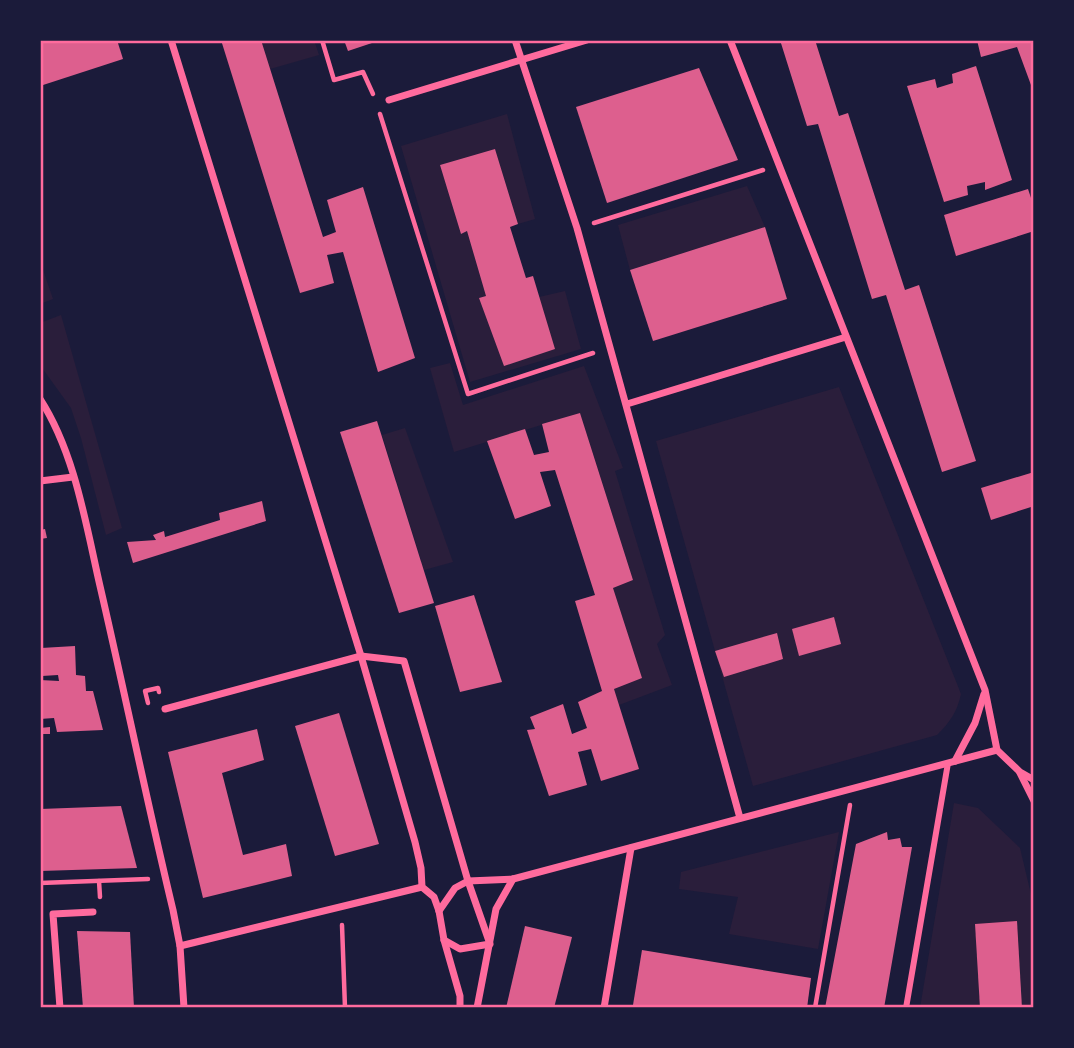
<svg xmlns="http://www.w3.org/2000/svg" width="1074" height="1048" font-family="'Crimson Pro',serif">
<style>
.green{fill:#2a1e3b}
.building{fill:#dd5f8e}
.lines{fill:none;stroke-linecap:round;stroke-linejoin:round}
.path{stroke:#ff6b9d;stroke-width:4.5}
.pedestrian{stroke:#ff6b9d;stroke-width:6}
.minor{stroke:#ff6b9d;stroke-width:7}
.neatline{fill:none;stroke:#ff6b9d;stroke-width:2.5}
</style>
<rect width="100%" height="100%" fill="#1b1b3a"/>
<g class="green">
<path d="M261,40H314L319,55L270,69Z"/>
<path d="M507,114L535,219L518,224L495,149L440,165L461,234L467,231L486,296L479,298L539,297L565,291L581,349L470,382L401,146Z"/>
<path d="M747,186L765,227L630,270L618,225Z"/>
<path d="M40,261L53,299L40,304Z"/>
<path d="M61,315L122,528L106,535L81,438L71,408L40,365V323Z"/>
<path d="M450,363L463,405L584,366L623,468L615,471L665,635L657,644L672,685L619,705L614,689L641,678L613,588L633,580L580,413L454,452L430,368Z"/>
<path d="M839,387L961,694C957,712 950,722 937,735L753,786L656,441Z"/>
<path d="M405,428L453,562L424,570L382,435Z"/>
<path d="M954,803L978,808L1020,848L1034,907V1008H920Z"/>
<path d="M839,832L818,949L729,934L738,897L679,889L681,872Z"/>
</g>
<g class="building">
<path d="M40,40H117L123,59L40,86Z"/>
<path d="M221,40H261L323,237L336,232L327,200L363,187L415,358L378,372L343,252L327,255L334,283L300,293Z"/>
<path d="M344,40H377L378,41L348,51Z"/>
<path d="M780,40H815L839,116L848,113L905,290L919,285L976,461L942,472L886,295L872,299L818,124L807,126Z"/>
<path d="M977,40H1034V84L1031,85L1017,47L981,57Z"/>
<path d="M976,66L1012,180L985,190V182L967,186L968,195L944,202L907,86L935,79L937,88L953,83L952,74Z"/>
<path d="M699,68L738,160L607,203L576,107Z"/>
<path d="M495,149L518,224L510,227L526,278L533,276L555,349L504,366L479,298L486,296L467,231L461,234L440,165Z"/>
<path d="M1028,189L1034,207V231L956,256L944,215Z"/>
<path d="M765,227L787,299L653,341L630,270Z"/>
<path d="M580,413L633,580L613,588L642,678L614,689L639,769L601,781L591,749L578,752L587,785L549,796L527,730L535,729L530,717L563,704L572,734L587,728L578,702L602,691L575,601L595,595L555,470L540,472L551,506L515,519L487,441L525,429L534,455L549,452L542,424Z"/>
<path d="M377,421L434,603L399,613L340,432Z"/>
<path d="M1034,472V506L991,520L981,488Z"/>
<path d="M262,501L266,521L133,563L127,542L156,540L153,535L164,531L165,537L220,520L219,513Z"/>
<path d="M45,529L47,538L40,539V530Z"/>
<path d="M474,595L502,682L460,692L435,606Z"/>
<path d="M834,617L841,644L799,656L792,629Z"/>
<path d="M777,633L783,659L724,677L715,651Z"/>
<path d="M75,646L76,675L85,676L86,691H93L103,730L57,732L54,718L40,719V680L59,681L58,675L42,676L41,648Z"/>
<path d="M339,713L379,844L335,856L295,726Z"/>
<path d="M50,727V734H40V728Z"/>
<path d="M257,729L264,760L222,773L243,855L286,844L292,876L203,898L168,752Z"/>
<path d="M121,806L137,868L40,871V809Z"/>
<path d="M887,832L888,840L900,838L902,847H912L884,1008H825L856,844Z"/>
<path d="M1017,921L1022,1008H980L975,924Z"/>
<path d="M525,926L572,937L554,1008H506Z"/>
<path d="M77,931L130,932L134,1008H83Z"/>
<path d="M642,950L811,978L807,1008H649L633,1005Z"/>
</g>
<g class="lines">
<g class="path">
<path d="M322,40L334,80L363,72L373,94"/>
<path d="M380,114L468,394L593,353"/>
<path d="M594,223L763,170"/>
<path d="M148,703L145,691L158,688L159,692"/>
<path d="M99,881L100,897"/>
<path d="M40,883L148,879"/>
<path d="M342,925L345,1008"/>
<path d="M815,1008L850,805"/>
</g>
<path class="pedestrian" d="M906,1008L948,763"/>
<g class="minor">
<path d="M171,40L361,656L415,842L421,868L422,887L434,897L439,911L444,940L460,996V1008"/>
<path d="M515,40L577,228L740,818"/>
<path d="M730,40L985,690L997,750L1020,772L1034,780"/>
<path d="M389,100L587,40"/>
<path d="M40,399C75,453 86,525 100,586C125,694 147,802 173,910L180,946L184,1008"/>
<path d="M627,404L846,337"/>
<path d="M40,481L73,477"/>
<path d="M165,709L361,656L404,661L468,881L490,944L460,949L444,940"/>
<path d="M955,761L975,723L984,694"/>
<path d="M1020,773L1034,801"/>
<path d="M439,911L455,888L468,881L513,879L997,750"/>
<path d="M180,946L422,887"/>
<path d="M60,1008L53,914L93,912"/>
<path d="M477,1008L496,909L513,879"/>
<path d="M604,1008L631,848"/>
</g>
</g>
<rect width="1074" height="1048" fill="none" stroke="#1b1b3a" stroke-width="84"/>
<rect x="42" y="42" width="990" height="964" class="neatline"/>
</svg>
